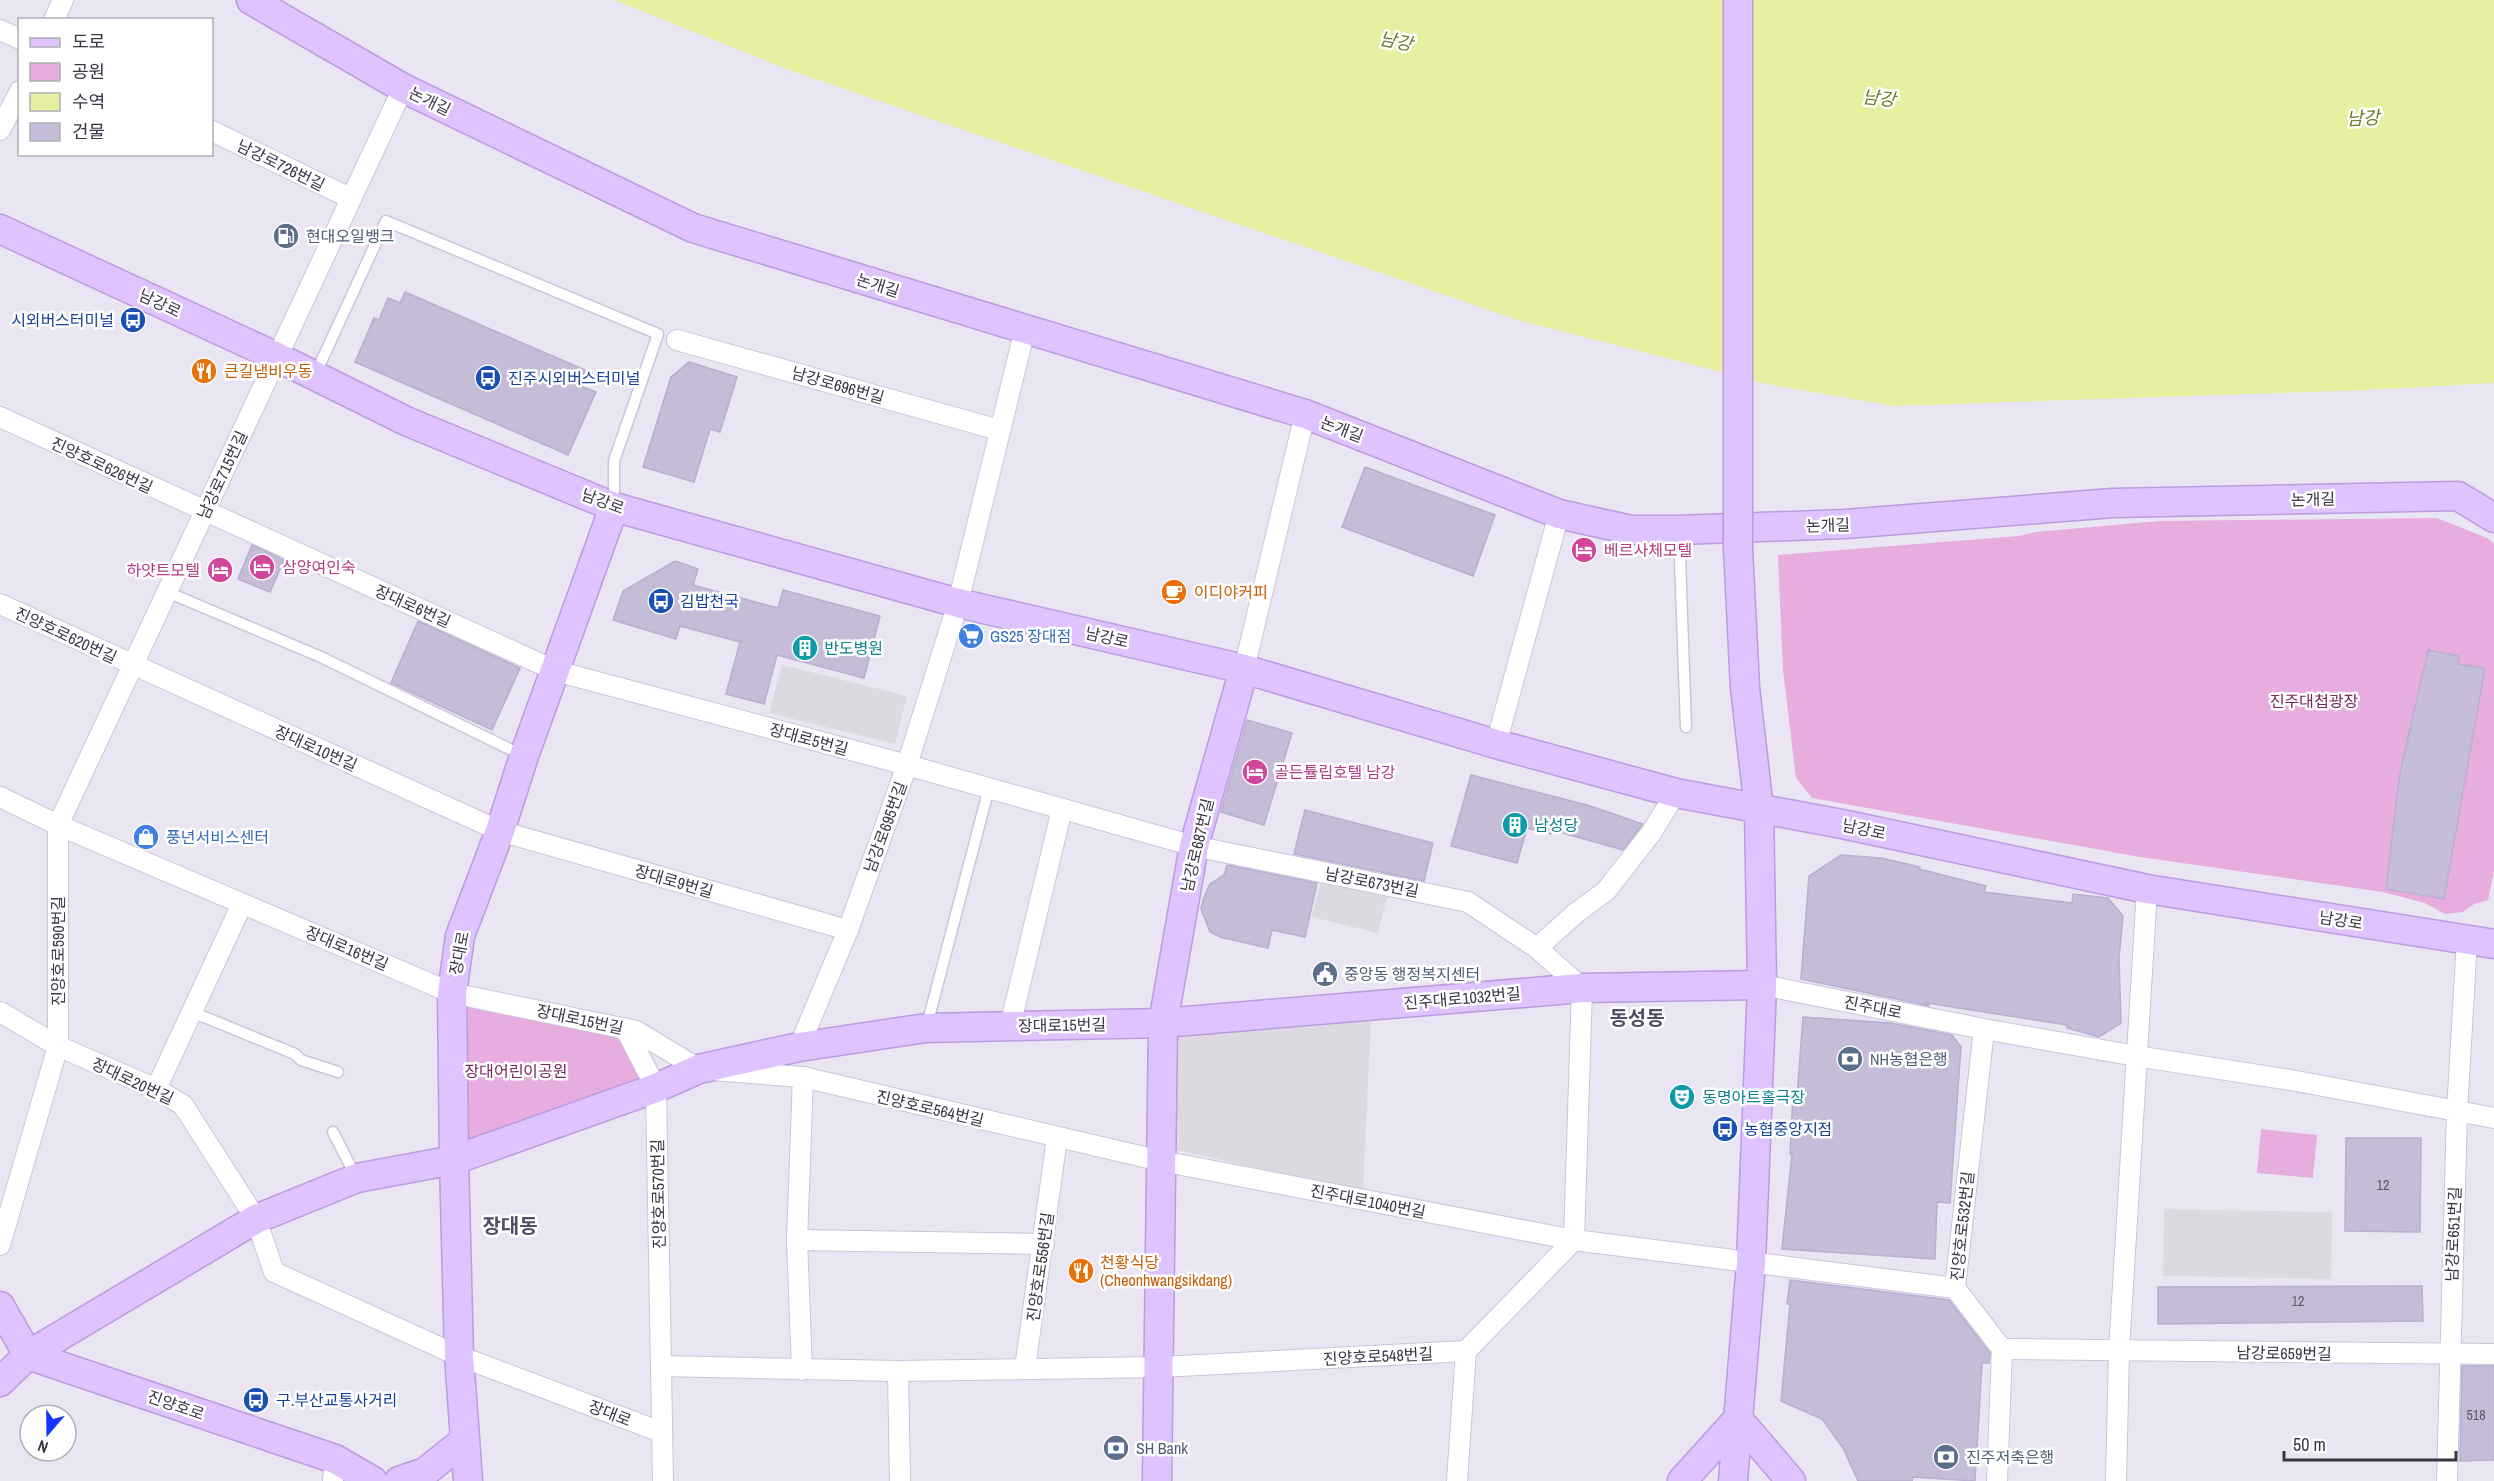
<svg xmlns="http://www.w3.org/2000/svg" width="2494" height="1481" font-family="'Archivo Narrow','Noto Sans KR',sans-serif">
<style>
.green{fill:#e7adde}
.parking{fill:#dcdae0}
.water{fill:#e7f0a0}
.building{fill:#c5bdd7;stroke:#b8aecf;stroke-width:1.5}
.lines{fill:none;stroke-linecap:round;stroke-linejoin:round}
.lane-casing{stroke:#cdc4dc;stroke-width:13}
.street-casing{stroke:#cdc4dc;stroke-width:22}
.secondary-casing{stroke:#ba9cdf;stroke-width:31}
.lane{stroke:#fff;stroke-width:10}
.street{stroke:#fff;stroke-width:20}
.secondary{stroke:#dfc3ff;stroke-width:28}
.secondary-bridge-casing{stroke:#ba9cdf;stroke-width:31;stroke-linecap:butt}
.secondary-bridge{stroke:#dfc3ff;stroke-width:28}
.labels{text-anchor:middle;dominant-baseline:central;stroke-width:5;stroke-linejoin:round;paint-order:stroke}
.number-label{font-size:14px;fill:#5d576a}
.street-label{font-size:16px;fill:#3a3545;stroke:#fff}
.service-label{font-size:16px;fill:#4e5e75;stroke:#fff;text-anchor:start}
.transit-label{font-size:16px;fill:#164399;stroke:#fff;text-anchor:start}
.food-label{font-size:16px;fill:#c56008;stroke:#fff;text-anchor:start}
.hotel-label{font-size:16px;fill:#b23c85;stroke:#fff;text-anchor:start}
.shop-label{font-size:16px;fill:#366cbe;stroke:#fff;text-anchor:start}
.culture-label{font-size:16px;fill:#0d838f;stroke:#fff;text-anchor:start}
.park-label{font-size:16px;fill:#76285d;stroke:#fff}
.water-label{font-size:18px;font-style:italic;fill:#6d7924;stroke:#fff}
.quarter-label{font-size:20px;font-weight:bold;fill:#544c68;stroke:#fff}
</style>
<rect width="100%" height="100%" fill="#eae5f2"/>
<g class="green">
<path d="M2437,518L2487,538L2494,544V871L2488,900L2474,904L2463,912L2445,914L2425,903L2383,892L2140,857L1812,798L1796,778L1783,670L1778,555L2019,536L2036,532L2159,521Z"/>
<path d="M452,993L625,1028L656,1088L454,1160Z"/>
<path d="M2261,1129L2317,1135L2313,1178L2257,1173Z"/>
</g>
<g class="parking">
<path d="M782,665L907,696L895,744L769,713Z"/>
<path d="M1321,881L1387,897L1378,933L1312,917Z"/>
<path d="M1371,1018L1363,1191L1172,1149L1175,1035Z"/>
<path d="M2164,1209L2332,1212L2331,1279L2163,1276Z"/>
</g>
<path class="water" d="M614,0H2494V383L2368,390L1894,406L1772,385L1518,320L792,71Z"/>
<g class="building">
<path d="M405,292L587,371L580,386L596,392L568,455L355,362L374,318L379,320L388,298L400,303Z"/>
<path d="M689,362L737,377L720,432L710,429L694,482L643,467L671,377Z"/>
<path d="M1365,467L1495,515L1473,576L1342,527Z"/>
<path d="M252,545L284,560L270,592L238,579Z"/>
<path d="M675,561L698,569L693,585L778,608L783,590L880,616L864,678L777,655L764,704L726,694L740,642L680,626L676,639L613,620L623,591Z"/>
<path d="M418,621L520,668L492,730L391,683Z"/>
<path d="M2428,650L2459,656L2458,664L2485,668L2444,899L2386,889L2400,773Z"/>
<path d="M1247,720L1292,733L1264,825L1221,812Z"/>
<path d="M1471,775L1587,805L1643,824L1623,850L1552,830L1551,834L1527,828L1517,863L1451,846Z"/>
<path d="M1305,810L1433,843L1424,881L1294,854Z"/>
<path d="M1841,855L1881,858L1920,867L1919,869L1986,886L1984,892L2072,903L2073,894L2108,898L2123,916L2119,958L2121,1023L2099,1037L2067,1028V1025L1927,1003L1929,1006L1801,979L1809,876Z"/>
<path d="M1227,865L1317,883L1305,937L1272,930L1268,948L1220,937L1210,932L1201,909L1204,897L1210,884L1224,875Z"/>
<path d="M1803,1017L1891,1023L1952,1035L1961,1047L1950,1203L1937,1202L1935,1259L1782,1249L1792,1154H1790L1793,1096L1797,1097Z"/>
<path d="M2346,1138H2421L2420,1232L2345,1231Z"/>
<path d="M1790,1280L1949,1300L1990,1353L1989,1363H1982L1975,1481L1913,1477L1912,1481H1858L1843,1448L1822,1419L1781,1401L1790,1304H1787Z"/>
<path d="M2422,1286L2423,1321L2158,1324V1287Z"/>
<path d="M2462,1366H2494V1460L2460,1461Z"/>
</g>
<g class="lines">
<g class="lane-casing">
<g id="lane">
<path d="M315,375L386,221L658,334L614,461V504"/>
<path d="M1679,532L1686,727"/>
<path d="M167,592L321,657L524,756"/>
<path d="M192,1012L295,1054L301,1060L338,1072"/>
<path d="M927,1025L989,788"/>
<path d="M333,1132L356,1177"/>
</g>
</g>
<g class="street-casing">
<g id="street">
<path d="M54,20L63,0"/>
<path d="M0,30L20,39"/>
<path d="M0,130L20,91"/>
<path d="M212,131L350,198"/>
<path d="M677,340L999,430"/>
<path d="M0,417L556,671L907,765L1194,846L1468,902L1537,948L1582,988L1574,1240"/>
<path d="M0,604L500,831L848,930"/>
<path d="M1244,669L1305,414"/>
<path d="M1496,744L1559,514"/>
<path d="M0,797L58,825L452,993L636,1031L699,1069L803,1077L1161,1161L1574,1240L1955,1288"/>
<path d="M1537,948L1576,913L1606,891L1651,833L1676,793"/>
<path d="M1762,985L1984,1029L2136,1056L2291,1080L2494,1118"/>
<path d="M0,1012L58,1046L156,1089L183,1105L256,1219L274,1272L459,1356L661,1432"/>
<path d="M1010,1026L1062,809"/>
<path d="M625,1028L656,1088L663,1481"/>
<path d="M1984,1029L1955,1288L2002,1349L1997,1481"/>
<path d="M799,1047L848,930L907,765L958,603L1025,329"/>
<path d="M156,1089L242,904"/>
<path d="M797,1240L1044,1244"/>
<path d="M0,1245L58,1046V825L403,88"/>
<path d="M2002,1349L2494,1354"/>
<path d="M1466,1351L1574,1240"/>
<path d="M661,1366L898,1371L1160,1367L1466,1351"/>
<path d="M1025,1368L1057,1138"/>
<path d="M802,1370L797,1240L803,1077"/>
<path d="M898,1371L900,1481"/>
<path d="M333,1481L335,1459"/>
<path d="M1457,1481L1466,1351"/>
<path d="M2116,1481L2119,1351L2147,889"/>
<path d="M2447,1481L2457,1112L2467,940"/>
</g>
</g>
<g class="secondary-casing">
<g id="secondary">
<path d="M251,0L403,88L693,228L1305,414L1559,514L1631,530H1679L1845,524L2113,503L2458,496L2494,518"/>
<path d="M0,229L277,357L406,421L614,507L958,603L1244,669L1496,744L1676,793L1847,825L2147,889L2494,944"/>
<path d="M0,1306L28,1355L335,1459L373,1481"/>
<path d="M0,1382L28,1355L256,1219L357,1178L454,1160L656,1088L699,1069L799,1047L926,1028L1163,1023L1582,988L1762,985"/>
<path d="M399,1481L425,1472L465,1440"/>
<path d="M468,1481L459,1356L454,1160L452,993L460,936L500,831L524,756L614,507"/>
<path d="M1157,1481L1163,1023L1194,846L1244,669"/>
<path d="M1682,1481L1738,1419L1791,1481"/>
<path d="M1733,1481L1751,1263L1762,985L1759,809L1745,688L1738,548"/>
</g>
</g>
<use href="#lane" class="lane"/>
<use href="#street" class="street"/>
<use href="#secondary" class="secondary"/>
<g class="secondary-bridge-casing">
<path id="secondary-bridge" d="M1738,548V0"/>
</g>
<use href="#secondary-bridge" class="secondary-bridge"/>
</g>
<defs>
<g id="fuel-disc" transform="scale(1.35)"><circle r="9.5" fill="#5c6f8a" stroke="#fff"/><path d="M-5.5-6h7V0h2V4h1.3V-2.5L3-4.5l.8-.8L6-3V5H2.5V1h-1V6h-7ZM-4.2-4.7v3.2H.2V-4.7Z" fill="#fff"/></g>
<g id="bus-disc" transform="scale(1.35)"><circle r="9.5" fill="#1a4fb4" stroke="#fff"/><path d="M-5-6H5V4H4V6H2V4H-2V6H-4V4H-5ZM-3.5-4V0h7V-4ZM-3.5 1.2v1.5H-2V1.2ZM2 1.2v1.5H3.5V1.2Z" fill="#fff"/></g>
<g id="restaurant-disc" transform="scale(1.35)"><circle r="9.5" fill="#e8710a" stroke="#fff"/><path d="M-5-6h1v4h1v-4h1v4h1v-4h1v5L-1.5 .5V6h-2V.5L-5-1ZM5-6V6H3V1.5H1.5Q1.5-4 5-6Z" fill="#fff"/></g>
<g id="hotel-disc" transform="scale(1.35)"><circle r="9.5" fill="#d1479c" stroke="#fff"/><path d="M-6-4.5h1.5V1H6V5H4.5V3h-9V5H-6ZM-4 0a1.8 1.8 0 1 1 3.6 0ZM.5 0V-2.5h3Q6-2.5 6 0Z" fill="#fff"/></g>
<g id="cafe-disc" transform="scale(1.35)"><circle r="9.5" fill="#e8710a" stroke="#fff"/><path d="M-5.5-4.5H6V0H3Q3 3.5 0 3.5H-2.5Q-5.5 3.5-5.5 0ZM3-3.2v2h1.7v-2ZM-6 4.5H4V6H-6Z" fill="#fff"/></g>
<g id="supermarket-disc" transform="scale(1.35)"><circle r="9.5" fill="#3f7fe0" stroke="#fff"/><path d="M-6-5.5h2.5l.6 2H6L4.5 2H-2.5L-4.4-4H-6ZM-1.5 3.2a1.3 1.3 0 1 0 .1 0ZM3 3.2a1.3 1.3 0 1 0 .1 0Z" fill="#fff"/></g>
<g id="building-disc" transform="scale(1.35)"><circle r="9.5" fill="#0f9aa8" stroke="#fff"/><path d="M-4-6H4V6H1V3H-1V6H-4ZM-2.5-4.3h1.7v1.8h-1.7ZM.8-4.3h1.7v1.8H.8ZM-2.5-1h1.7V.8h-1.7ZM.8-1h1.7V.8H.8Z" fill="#fff"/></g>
<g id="shop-disc" transform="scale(1.35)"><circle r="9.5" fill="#3f7fe0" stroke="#fff"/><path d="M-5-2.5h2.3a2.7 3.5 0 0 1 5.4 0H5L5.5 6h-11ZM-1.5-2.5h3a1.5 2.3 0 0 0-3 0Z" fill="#fff"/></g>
<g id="civic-disc" transform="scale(1.35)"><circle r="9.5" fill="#5c6f8a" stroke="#fff"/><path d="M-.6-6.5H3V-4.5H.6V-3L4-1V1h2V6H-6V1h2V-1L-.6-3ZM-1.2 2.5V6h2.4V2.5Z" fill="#fff"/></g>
<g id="bank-disc" transform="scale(1.35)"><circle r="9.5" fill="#5c6f8a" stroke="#fff"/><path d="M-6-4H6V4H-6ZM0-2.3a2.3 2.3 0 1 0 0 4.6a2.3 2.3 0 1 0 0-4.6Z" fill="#fff"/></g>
<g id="theatre-disc" transform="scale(1.35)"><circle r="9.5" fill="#0f9aa8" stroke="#fff"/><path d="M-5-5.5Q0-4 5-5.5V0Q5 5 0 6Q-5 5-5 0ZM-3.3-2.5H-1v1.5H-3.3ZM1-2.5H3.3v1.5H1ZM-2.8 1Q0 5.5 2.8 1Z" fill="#fff"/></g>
</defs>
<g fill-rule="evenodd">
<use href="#fuel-disc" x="286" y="236"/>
<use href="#bus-disc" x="133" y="320"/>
<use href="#restaurant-disc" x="204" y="371"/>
<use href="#bus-disc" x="488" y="378"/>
<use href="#hotel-disc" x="1584" y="550"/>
<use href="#hotel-disc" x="262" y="567"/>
<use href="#hotel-disc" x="220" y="570"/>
<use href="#cafe-disc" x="1174" y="592"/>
<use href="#bus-disc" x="661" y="601"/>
<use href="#supermarket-disc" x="971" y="636"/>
<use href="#building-disc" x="805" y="648"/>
<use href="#hotel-disc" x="1255" y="772"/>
<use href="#building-disc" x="1515" y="825"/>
<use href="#shop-disc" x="146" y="837"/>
<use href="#civic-disc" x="1325" y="974"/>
<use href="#bank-disc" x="1850" y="1059"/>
<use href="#theatre-disc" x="1682" y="1097"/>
<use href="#bus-disc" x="1725" y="1129"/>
<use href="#restaurant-disc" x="1081" y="1271"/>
<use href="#bus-disc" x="256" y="1400"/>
<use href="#bank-disc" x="1116" y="1448"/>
<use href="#bank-disc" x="1946" y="1457"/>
</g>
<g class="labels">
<g class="number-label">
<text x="2383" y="1185">12</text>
<text x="2298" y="1301">12</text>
<text x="2476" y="1415">518</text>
</g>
<g class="street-label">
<text transform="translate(430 101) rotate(26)">논개길</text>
<text transform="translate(281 165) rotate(26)">남강로726번길</text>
<text transform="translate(878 285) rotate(17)">논개길</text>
<text transform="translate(160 303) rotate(25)">남강로</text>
<text transform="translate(838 385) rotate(16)">남강로696번길</text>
<text transform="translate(1342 429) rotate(21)">논개길</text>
<text transform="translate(102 465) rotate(25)">진양호로626번길</text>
<text transform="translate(222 475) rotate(-65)">남강로715번길</text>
<text transform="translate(2313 499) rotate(-1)">논개길</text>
<text transform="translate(603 501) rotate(20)">남강로</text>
<text transform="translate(1828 525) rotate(-2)">논개길</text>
<text transform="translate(413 606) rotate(24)">장대로6번길</text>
<text transform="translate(66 635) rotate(25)">진양호로620번길</text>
<text transform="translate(1107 637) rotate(13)">남강로</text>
<text transform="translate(809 739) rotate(15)">장대로5번길</text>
<text transform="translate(316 748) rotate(24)">장대로10번길</text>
<text transform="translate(885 827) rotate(-70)">남강로695번길</text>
<text transform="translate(1864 829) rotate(12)">남강로</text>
<text transform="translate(1197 845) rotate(-77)">남강로687번길</text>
<text transform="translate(674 881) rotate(16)">장대로9번길</text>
<text transform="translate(1372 882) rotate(11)">남강로673번길</text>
<text transform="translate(2341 920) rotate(9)">남강로</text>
<text transform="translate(347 948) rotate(23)">장대로16번길</text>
<text transform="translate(58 951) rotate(-90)">진양호로590번길</text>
<text transform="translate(459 953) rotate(-79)">장대로</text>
<text transform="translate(1462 998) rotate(-5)">진주대로1032번길</text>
<text transform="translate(1873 1007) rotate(11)">진주대로</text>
<text transform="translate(580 1019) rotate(12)">장대로15번길</text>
<text transform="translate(1062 1025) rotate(-1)">장대로15번길</text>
<text transform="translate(133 1081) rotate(25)">장대로20번길</text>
<text transform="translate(930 1108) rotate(13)">진양호로564번길</text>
<text transform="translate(658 1194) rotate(-91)">진양호로570번길</text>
<text transform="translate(1368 1201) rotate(11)">진주대로1040번길</text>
<text transform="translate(1962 1226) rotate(-84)">진양호로532번길</text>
<text transform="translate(2453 1234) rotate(-88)">남강로651번길</text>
<text transform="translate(1040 1267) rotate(-82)">진양호로556번길</text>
<text transform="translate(2284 1353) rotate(1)">남강로659번길</text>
<text transform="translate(1378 1356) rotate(-3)">진양호로548번길</text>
<text transform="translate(176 1405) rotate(19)">진양호로</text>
<text transform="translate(610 1413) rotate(21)">장대로</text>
</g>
<g class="service-label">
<text x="306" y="236">현대오일뱅크</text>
<text x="1344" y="974">중앙동 행정복지센터</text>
<text x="1870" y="1059">NH농협은행</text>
<text x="1136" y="1448">SH Bank</text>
<text x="1966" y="1457">진주저축은행</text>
</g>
<g class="transit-label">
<text x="114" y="320" text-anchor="end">시외버스터미널</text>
<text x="508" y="378">진주시외버스터미널</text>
<text x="680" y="601">김밥천국</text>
<text x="1744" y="1129">농협중앙지점</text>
<text x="276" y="1400">구.부산교통사거리</text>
</g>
<g class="food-label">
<text x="224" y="371">큰길냄비우동</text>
<text x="1194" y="592">이디야커피</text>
<text x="1100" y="1262">천황식당<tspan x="1100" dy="18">(Cheonhwangsikdang)</tspan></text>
</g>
<g class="hotel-label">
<text x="1604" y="550">베르사체모텔</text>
<text x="282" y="567">삼양여인숙</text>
<text x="200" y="570" text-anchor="end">하얏트모텔</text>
<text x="1274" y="772">골든튤립호텔 남강</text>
</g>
<g class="shop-label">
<text x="990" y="636">GS25 장대점</text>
<text x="166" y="837">풍년서비스센터</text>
</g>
<g class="culture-label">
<text x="824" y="648">반도병원</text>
<text x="1534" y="825">남성당</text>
<text x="1702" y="1097">동명아트홀극장</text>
</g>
<g class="park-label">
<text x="2314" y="701">진주대첩광장</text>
<text x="516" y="1071">장대어린이공원</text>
</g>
<g class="water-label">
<text transform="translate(1396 41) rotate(11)">남강</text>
<text transform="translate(1879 98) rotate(6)">남강</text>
<text transform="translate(2363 118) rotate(-3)">남강</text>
</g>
<g class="quarter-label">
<text x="1637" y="1017">동성동</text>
<text x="510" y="1225">장대동</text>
</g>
</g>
<rect x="18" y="18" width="195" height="138" fill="#ffffff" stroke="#b0aeb5" stroke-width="1.5"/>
<rect x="30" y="38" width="30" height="9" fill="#dfc3ff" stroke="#b0aeb5" stroke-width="1.5"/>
<text x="72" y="48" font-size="18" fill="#3a3545">도로</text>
<rect x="30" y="63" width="30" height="18" fill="#e7adde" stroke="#b0aeb5" stroke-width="1.5"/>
<text x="72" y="78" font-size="18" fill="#3a3545">공원</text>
<rect x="30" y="93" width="30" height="18" fill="#e7f0a0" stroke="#b0aeb5" stroke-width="1.5"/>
<text x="72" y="108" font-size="18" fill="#3a3545">수역</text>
<rect x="30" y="123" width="30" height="18" fill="#c5bdd7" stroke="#b0aeb5" stroke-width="1.5"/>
<text x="72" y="138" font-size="18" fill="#3a3545">건물</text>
<g transform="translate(48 1433) rotate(200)"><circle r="28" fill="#ffffff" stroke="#b0aeb5" stroke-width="1.5"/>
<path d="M0-4.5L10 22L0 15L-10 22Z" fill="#1435fa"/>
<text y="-9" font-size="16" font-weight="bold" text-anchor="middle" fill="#3a3545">N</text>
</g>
<path d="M2284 1451v9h172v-9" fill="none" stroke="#3a3545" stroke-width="3"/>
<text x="2293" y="1451" font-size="18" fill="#3a3545" stroke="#ffffff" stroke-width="4.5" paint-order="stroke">50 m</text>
</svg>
